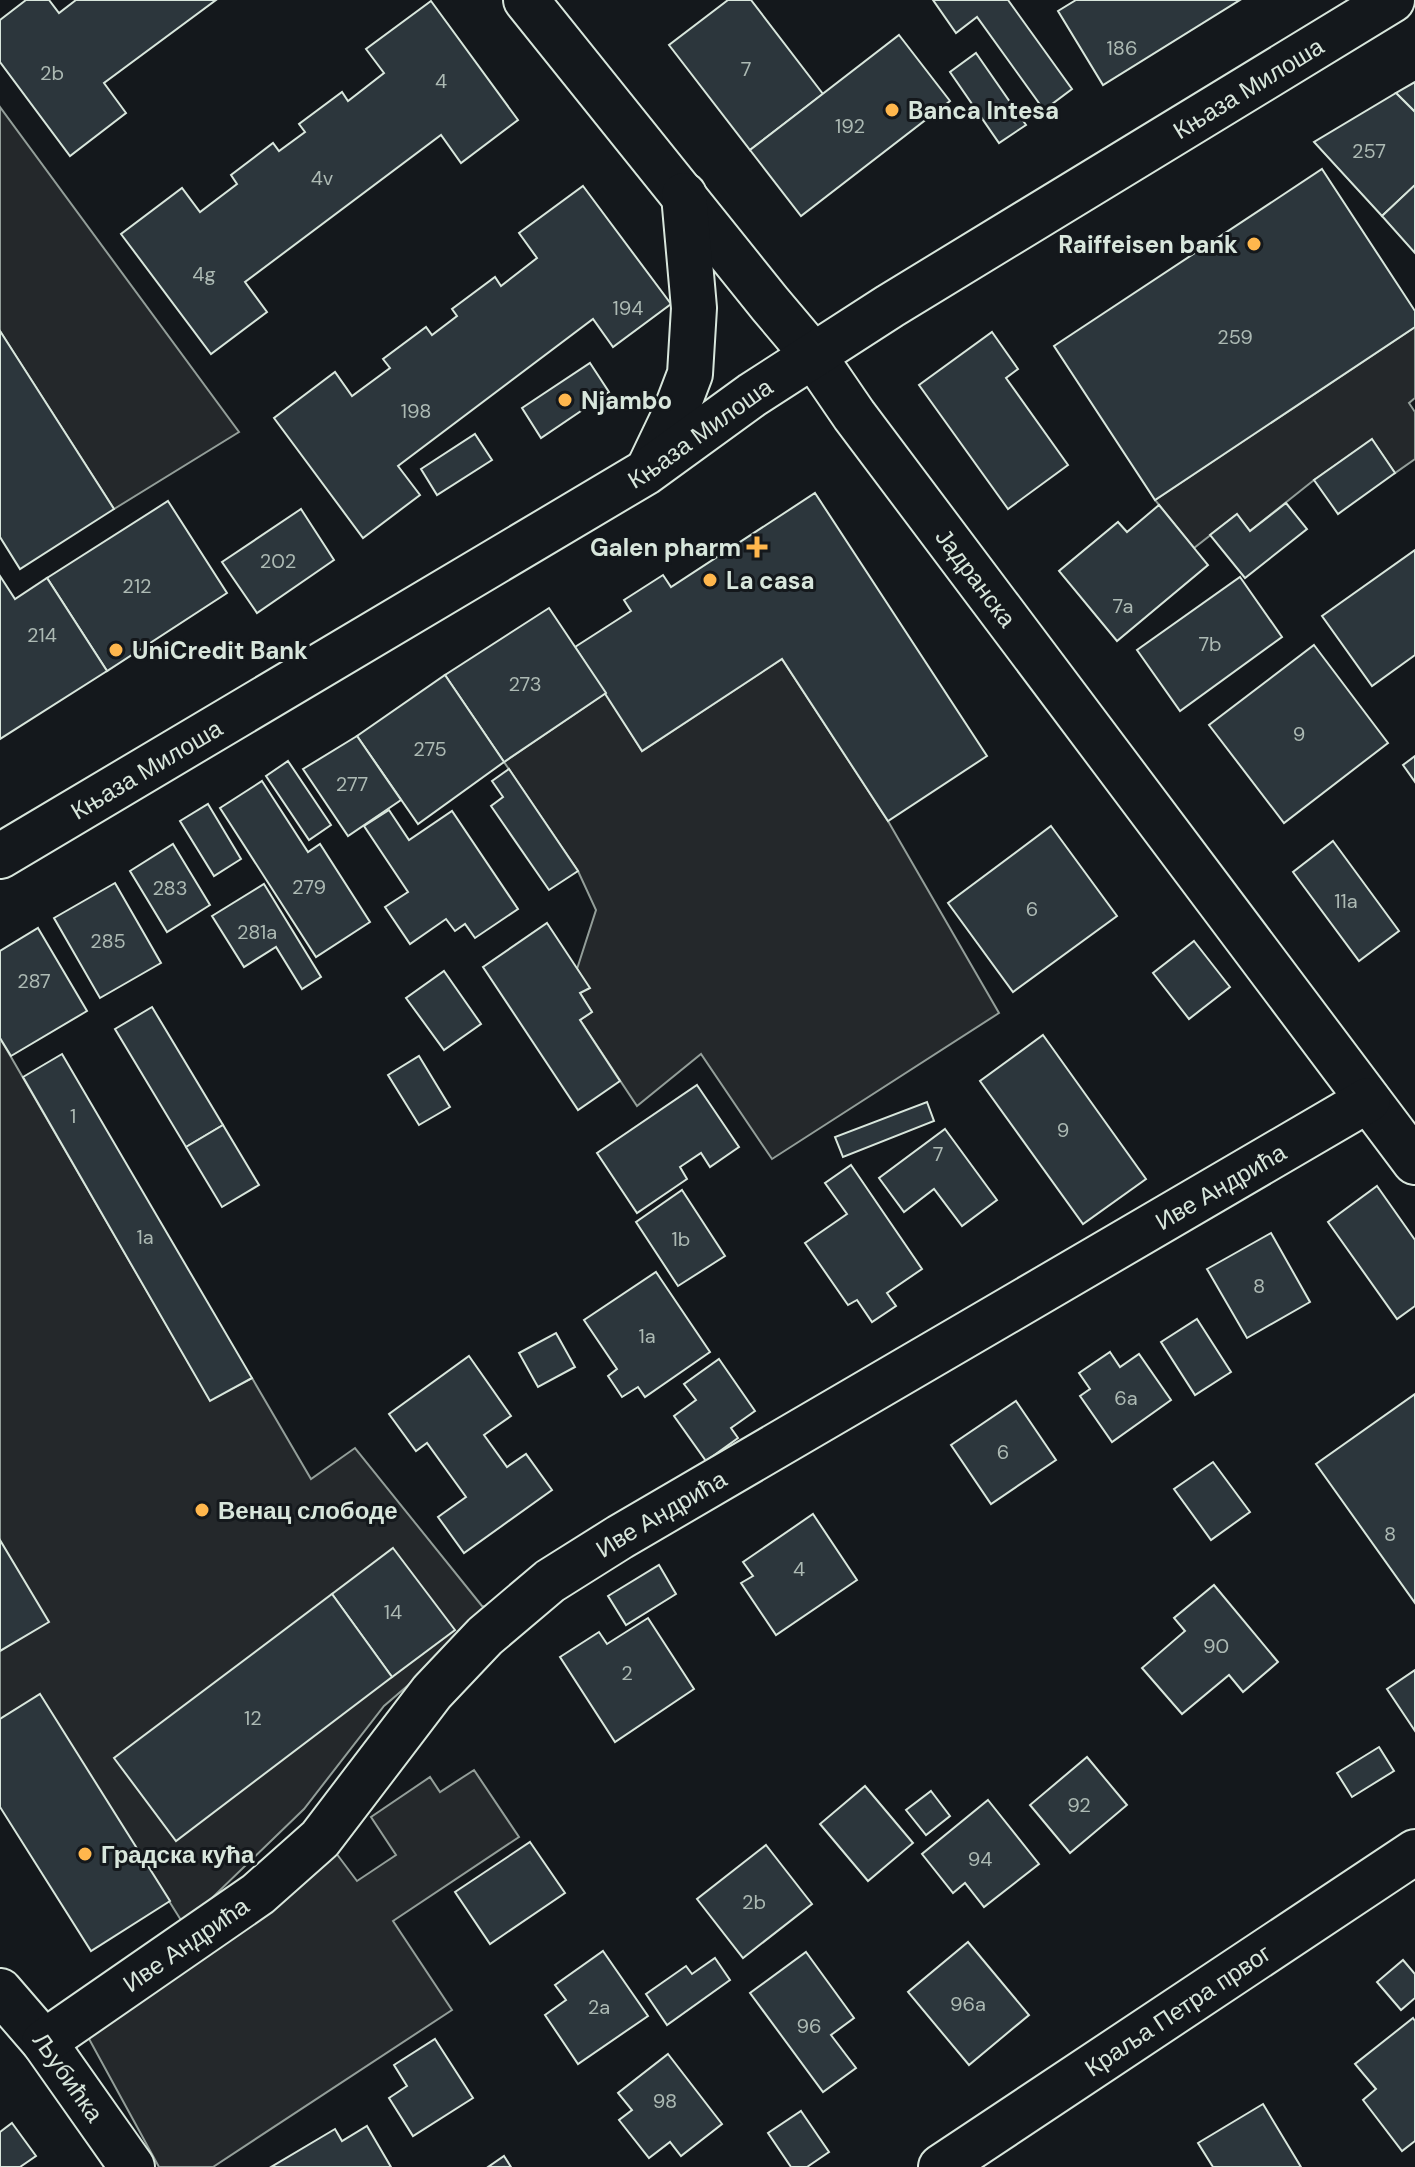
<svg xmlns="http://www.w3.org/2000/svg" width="1415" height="2167" font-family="'DM Sans',sans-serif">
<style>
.parking{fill:#24282b;stroke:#939e99;stroke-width:2}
.building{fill:#2c363c;stroke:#d8e6dc;stroke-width:2}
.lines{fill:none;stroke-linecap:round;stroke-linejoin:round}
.street-casing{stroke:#d8e6dc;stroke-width:48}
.secondary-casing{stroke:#d8e6dc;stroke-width:48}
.street{stroke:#14181c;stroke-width:44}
.secondary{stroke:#14181c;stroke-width:44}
.poi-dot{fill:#ffb74d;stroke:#14181c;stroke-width:3}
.labels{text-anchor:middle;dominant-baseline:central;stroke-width:6;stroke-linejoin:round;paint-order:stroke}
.number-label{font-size:20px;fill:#adbab4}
.street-label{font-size:24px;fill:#d8e6dc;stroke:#14181c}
.poi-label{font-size:24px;font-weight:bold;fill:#d8e6dc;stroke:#14181c;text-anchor:start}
</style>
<rect width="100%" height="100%" fill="#14181c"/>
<g class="parking">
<path d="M0,107L239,432L114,509L0,331Z"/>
<path d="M1415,327V398L1409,403L1415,412V459L1395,473L1372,440L1314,480L1250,531L1236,515L1194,548L1155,500Z"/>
<path d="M782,659L888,821L999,1013L772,1159L701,1054L637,1106L580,1020L592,1012L580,993L589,988L577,969L596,910L578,871L504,762L606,693L642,751Z"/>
<path d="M0,1038L210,1400L252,1378L311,1479L355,1448L482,1606L497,1609L384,1706L304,1809L184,1925L40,1695L0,1719Z"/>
<path d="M474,1770L519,1837L393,1921L452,2010L213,2167H159L82,2026L336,1853L357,1881L396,1855L371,1817L430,1777L440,1792Z"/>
</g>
<g class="building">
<path d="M26,0H49L59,13L76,0H216L104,83L126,113L70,156L0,62V20Z"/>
<path d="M728,0H751L823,94L750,150L669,45Z"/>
<path d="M933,0H1008L1072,89L1044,110L977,17L956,33Z"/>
<path d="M1076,0H1240L1103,85L1058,11Z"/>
<path d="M431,1L518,120L461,163L441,135L245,282L267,312L211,354L121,234L182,188L200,212L237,184L231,175L273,143L279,151L305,132L299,124L342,92L348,101L384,73L366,49Z"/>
<path d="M899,35L950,101L801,216L750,150Z"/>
<path d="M976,53L1026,125L999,143L950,72Z"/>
<path d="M1415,82V112L1396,93Z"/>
<path d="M1396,93L1415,112V185L1382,216L1314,142Z"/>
<path d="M1322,169L1415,311V327L1155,500L1054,346Z"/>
<path d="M1415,185V253L1382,216Z"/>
<path d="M583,186L671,304L613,347L593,319L398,466L420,495L363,538L274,418L335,372L352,396L390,368L383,359L426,327L432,335L457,316L452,309L495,277L501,286L537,258L519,233Z"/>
<path d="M0,331L114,509L20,569L0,537Z"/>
<path d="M992,332L1018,369L1006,378L1068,465L1008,509L919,385Z"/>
<path d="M590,363L609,392L541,438L522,408Z"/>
<path d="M475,434L492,460L437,495L421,469Z"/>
<path d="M1372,439L1395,473L1338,514L1314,480Z"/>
<path d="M815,493L987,756L888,821L782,659L642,751L575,647L631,611L624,600L663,575L671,587Z"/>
<path d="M168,501L227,593L107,671L47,578Z"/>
<path d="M1286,503L1307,529L1245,578L1210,535L1237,514L1250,531Z"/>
<path d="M1159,505L1208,565L1117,641L1059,571L1118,522L1127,532Z"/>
<path d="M301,509L334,560L257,613L222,562Z"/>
<path d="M1415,550V655L1372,686L1322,616Z"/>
<path d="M0,576L15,599L47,578L107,671L0,739Z"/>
<path d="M1240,577L1282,637L1180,711L1137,650Z"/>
<path d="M549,608L606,693L504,762L445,675Z"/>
<path d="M1314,645L1388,743L1284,823L1209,725Z"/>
<path d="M445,675L504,762L418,824L357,736Z"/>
<path d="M357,736L401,800L348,836L303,769Z"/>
<path d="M1415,756V782L1403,765Z"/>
<path d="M288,761L331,825L309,840L266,776Z"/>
<path d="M509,769L578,871L549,890L491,806L503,797L492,781Z"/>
<path d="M262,781L308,852L320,844L370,922L316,957L220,808Z"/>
<path d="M208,804L241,859L214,876L180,821Z"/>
<path d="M389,810L409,840L452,811L518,909L475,938L465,924L455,931L446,919L410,944L385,907L408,892L364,826Z"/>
<path d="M1051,826L1117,916L1013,992L948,903Z"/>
<path d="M1333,841L1399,931L1359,961L1293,872Z"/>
<path d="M173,844L210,905L167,932L130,871Z"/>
<path d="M115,883L161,963L100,998L54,918Z"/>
<path d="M264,884L321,977L302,989L276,947L244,967L212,916Z"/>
<path d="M547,923L590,988L580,993L592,1012L580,1020L620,1081L578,1110L483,967Z"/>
<path d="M38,928L87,1011L11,1056L0,1038V951Z"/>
<path d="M1194,941L1230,987L1189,1019L1153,973Z"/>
<path d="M444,971L481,1024L444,1050L406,998Z"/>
<path d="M152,1007L223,1125L186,1147L115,1029Z"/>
<path d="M1043,1035L1146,1179L1083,1224L980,1081Z"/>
<path d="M62,1054L252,1378L210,1401L23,1077Z"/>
<path d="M419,1056L450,1107L419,1125L388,1075Z"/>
<path d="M697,1085L739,1147L710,1167L701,1153L680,1167L687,1179L637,1213L597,1153Z"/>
<path d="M927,1102L934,1121L843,1157L835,1137Z"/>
<path d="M223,1125L259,1185L222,1207L186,1147Z"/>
<path d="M945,1129L997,1200L962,1226L934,1189L904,1212L879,1178Z"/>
<path d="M851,1165L922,1269L887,1293L896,1306L872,1322L857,1300L848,1305L805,1243L847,1214L825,1183Z"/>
<path d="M1377,1186L1415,1240V1306L1397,1319L1328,1222Z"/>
<path d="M682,1190L725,1256L678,1286L636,1222Z"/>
<path d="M1271,1233L1310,1302L1247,1338L1207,1269Z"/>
<path d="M656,1272L710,1352L645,1397L638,1387L622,1397L608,1376L617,1369L584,1320Z"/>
<path d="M1197,1319L1231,1372L1195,1395L1161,1342Z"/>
<path d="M556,1333L575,1367L538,1387L519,1353Z"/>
<path d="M1110,1352L1120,1367L1139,1354L1171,1400L1112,1442L1080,1396L1090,1389L1079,1373Z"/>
<path d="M469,1356L511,1416L484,1435L507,1467L526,1454L552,1490L464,1553L438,1517L466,1497L427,1443L416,1451L389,1414Z"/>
<path d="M719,1359L755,1411L731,1428L738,1438L706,1461L674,1416L696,1400L684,1384Z"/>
<path d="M1415,1394V1603L1316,1464Z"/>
<path d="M1016,1401L1056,1460L991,1504L951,1445Z"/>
<path d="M1213,1462L1250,1512L1211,1540L1174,1489Z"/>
<path d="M813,1514L857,1580L776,1635L741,1583L753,1576L743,1562Z"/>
<path d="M0,1540L49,1622L0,1651Z"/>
<path d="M393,1548L455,1630L392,1677L332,1594Z"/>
<path d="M659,1565L676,1594L626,1625L608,1596Z"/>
<path d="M1214,1585L1278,1662L1243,1692L1229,1675L1182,1714L1142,1668L1185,1631L1174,1618Z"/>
<path d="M332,1594L392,1677L176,1841L114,1758Z"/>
<path d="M648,1618L694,1689L615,1742L560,1657L599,1632L607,1644Z"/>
<path d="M1415,1670V1731L1387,1689Z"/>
<path d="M40,1694L170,1901L91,1951L0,1807V1719Z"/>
<path d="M1379,1747L1394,1771L1352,1797L1337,1773Z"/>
<path d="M1087,1757L1127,1805L1070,1853L1030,1805Z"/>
<path d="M865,1786L913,1843L868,1881L820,1824Z"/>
<path d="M931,1791L950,1816L926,1835L906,1810Z"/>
<path d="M988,1800L1039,1864L984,1907L965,1883L953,1893L922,1854Z"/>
<path d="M530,1842L565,1893L490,1944L455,1892Z"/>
<path d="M766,1845L812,1904L743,1958L697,1899Z"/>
<path d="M968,1942L1029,2015L969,2065L908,1992Z"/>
<path d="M603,1951L648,2016L578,2064L545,2015L566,2000L555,1985Z"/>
<path d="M806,1952L854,2018L831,2035L856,2068L823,2092L750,1993Z"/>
<path d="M715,1958L730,1980L667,2025L646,1994L686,1966L692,1974Z"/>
<path d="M1403,1960L1415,1974V1998L1401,2010L1377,1982Z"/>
<path d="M1413,2018L1415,2021V2141L1402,2151L1363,2100L1376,2089L1355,2064Z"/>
<path d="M435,2039L473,2098L413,2136L389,2098L407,2086L394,2065Z"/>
<path d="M668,2054L722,2124L681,2156L670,2142L649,2158L619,2120L632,2110L618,2093Z"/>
<path d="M1263,2104L1301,2167H1213L1198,2143Z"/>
<path d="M801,2111L829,2152L807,2167H791L768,2133Z"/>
<path d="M12,2123L36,2156L20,2167H0V2132Z"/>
<path d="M367,2126L391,2167H271L335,2129L342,2141Z"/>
<path d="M504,2156L511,2167H488Z"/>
</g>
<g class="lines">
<g class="street-casing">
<g id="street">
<path id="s1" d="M813,355L854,415L1415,1162"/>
<path id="s2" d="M0,1991L44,2042L132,2167"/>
<path id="s3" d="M44,2042L258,1894L320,1839L432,1692L485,1636L550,1581L620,1537L1368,1100"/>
<path id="s4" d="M941,2167L1415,1852"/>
</g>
</g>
<g class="secondary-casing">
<g id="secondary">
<path d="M526,0L770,304L813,355"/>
<path d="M651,464L674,416L690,374L694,308L684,195"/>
<path id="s5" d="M0,856L646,472L752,395L890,306L1392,0"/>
</g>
</g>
<use href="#street" class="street"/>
<use href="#secondary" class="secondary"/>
</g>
<g class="poi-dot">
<circle cx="892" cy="110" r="8"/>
<circle cx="1254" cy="244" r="8"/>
<circle cx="565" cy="400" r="8"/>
<path d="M753 535h8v8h8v8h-8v8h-8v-8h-8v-8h8z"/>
<circle cx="710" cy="580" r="8"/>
<circle cx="116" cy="650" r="8"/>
<circle cx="202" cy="1510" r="8"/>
<circle cx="85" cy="1854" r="8"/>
</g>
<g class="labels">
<g class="number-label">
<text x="1122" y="48">186</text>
<text x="746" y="69">7</text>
<text x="52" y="73">2b</text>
<text x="441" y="81">4</text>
<text x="850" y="126">192</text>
<text x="1369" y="151">257</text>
<text x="322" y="178">4v</text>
<text x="204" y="274">4g</text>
<text x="628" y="308">194</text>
<text x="1235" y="337">259</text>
<text x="416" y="411">198</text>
<text x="278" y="561">202</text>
<text x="137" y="586">212</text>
<text x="1123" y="606">7a</text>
<text x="42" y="635">214</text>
<text x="1210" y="644">7b</text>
<text x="525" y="684">273</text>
<text x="1299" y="734">9</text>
<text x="430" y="749">275</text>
<text x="352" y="784">277</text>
<text x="309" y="887">279</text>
<text x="170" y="888">283</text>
<text x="1346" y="901">11a</text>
<text x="1032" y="909">6</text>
<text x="257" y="932">281a</text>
<text x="108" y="941">285</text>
<text x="34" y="981">287</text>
<text x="73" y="1116">1</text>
<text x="1063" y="1130">9</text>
<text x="938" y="1154">7</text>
<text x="145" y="1237">1a</text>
<text x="681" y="1239">1b</text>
<text x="1259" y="1286">8</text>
<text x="647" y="1336">1a</text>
<text x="1126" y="1398">6a</text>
<text x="1003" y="1452">6</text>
<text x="1390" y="1534">8</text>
<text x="799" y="1569">4</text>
<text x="393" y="1612">14</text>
<text x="1216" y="1646">90</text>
<text x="627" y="1673">2</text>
<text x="253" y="1718">12</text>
<text x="1079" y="1805">92</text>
<text x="980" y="1859">94</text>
<text x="754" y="1902">2b</text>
<text x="968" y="2004">96a</text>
<text x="599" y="2007">2a</text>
<text x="809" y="2026">96</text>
<text x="665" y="2101">98</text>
</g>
<g class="street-label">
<text stroke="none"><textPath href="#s5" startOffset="1466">Књаза Милоша</textPath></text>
<text stroke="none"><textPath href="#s5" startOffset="818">Књаза Милоша</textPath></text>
<text stroke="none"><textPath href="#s1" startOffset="276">Јадранска</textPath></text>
<text stroke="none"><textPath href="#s5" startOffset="170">Књаза Милоша</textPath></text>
<text stroke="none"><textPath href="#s3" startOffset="1468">Иве Андрића</textPath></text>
<text stroke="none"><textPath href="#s3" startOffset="820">Иве Андрића</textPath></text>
<text stroke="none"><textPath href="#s3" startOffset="172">Иве Андрића</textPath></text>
<text stroke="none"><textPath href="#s4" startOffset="284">Краља Петра првог</textPath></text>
<text stroke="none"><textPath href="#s2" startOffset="110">Љубићка</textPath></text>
</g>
<g class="poi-label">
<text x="908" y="110">Banca Intesa</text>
<text x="1238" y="244" text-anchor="end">Raiffeisen bank</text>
<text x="581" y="400">Njambo</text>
<text x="741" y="547" text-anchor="end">Galen pharm</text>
<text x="726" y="580">La casa</text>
<text x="132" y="650">UniCredit Bank</text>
<text x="218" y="1510">Венац слободе</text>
<text x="101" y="1854">Градска кућа</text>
</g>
</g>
</svg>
